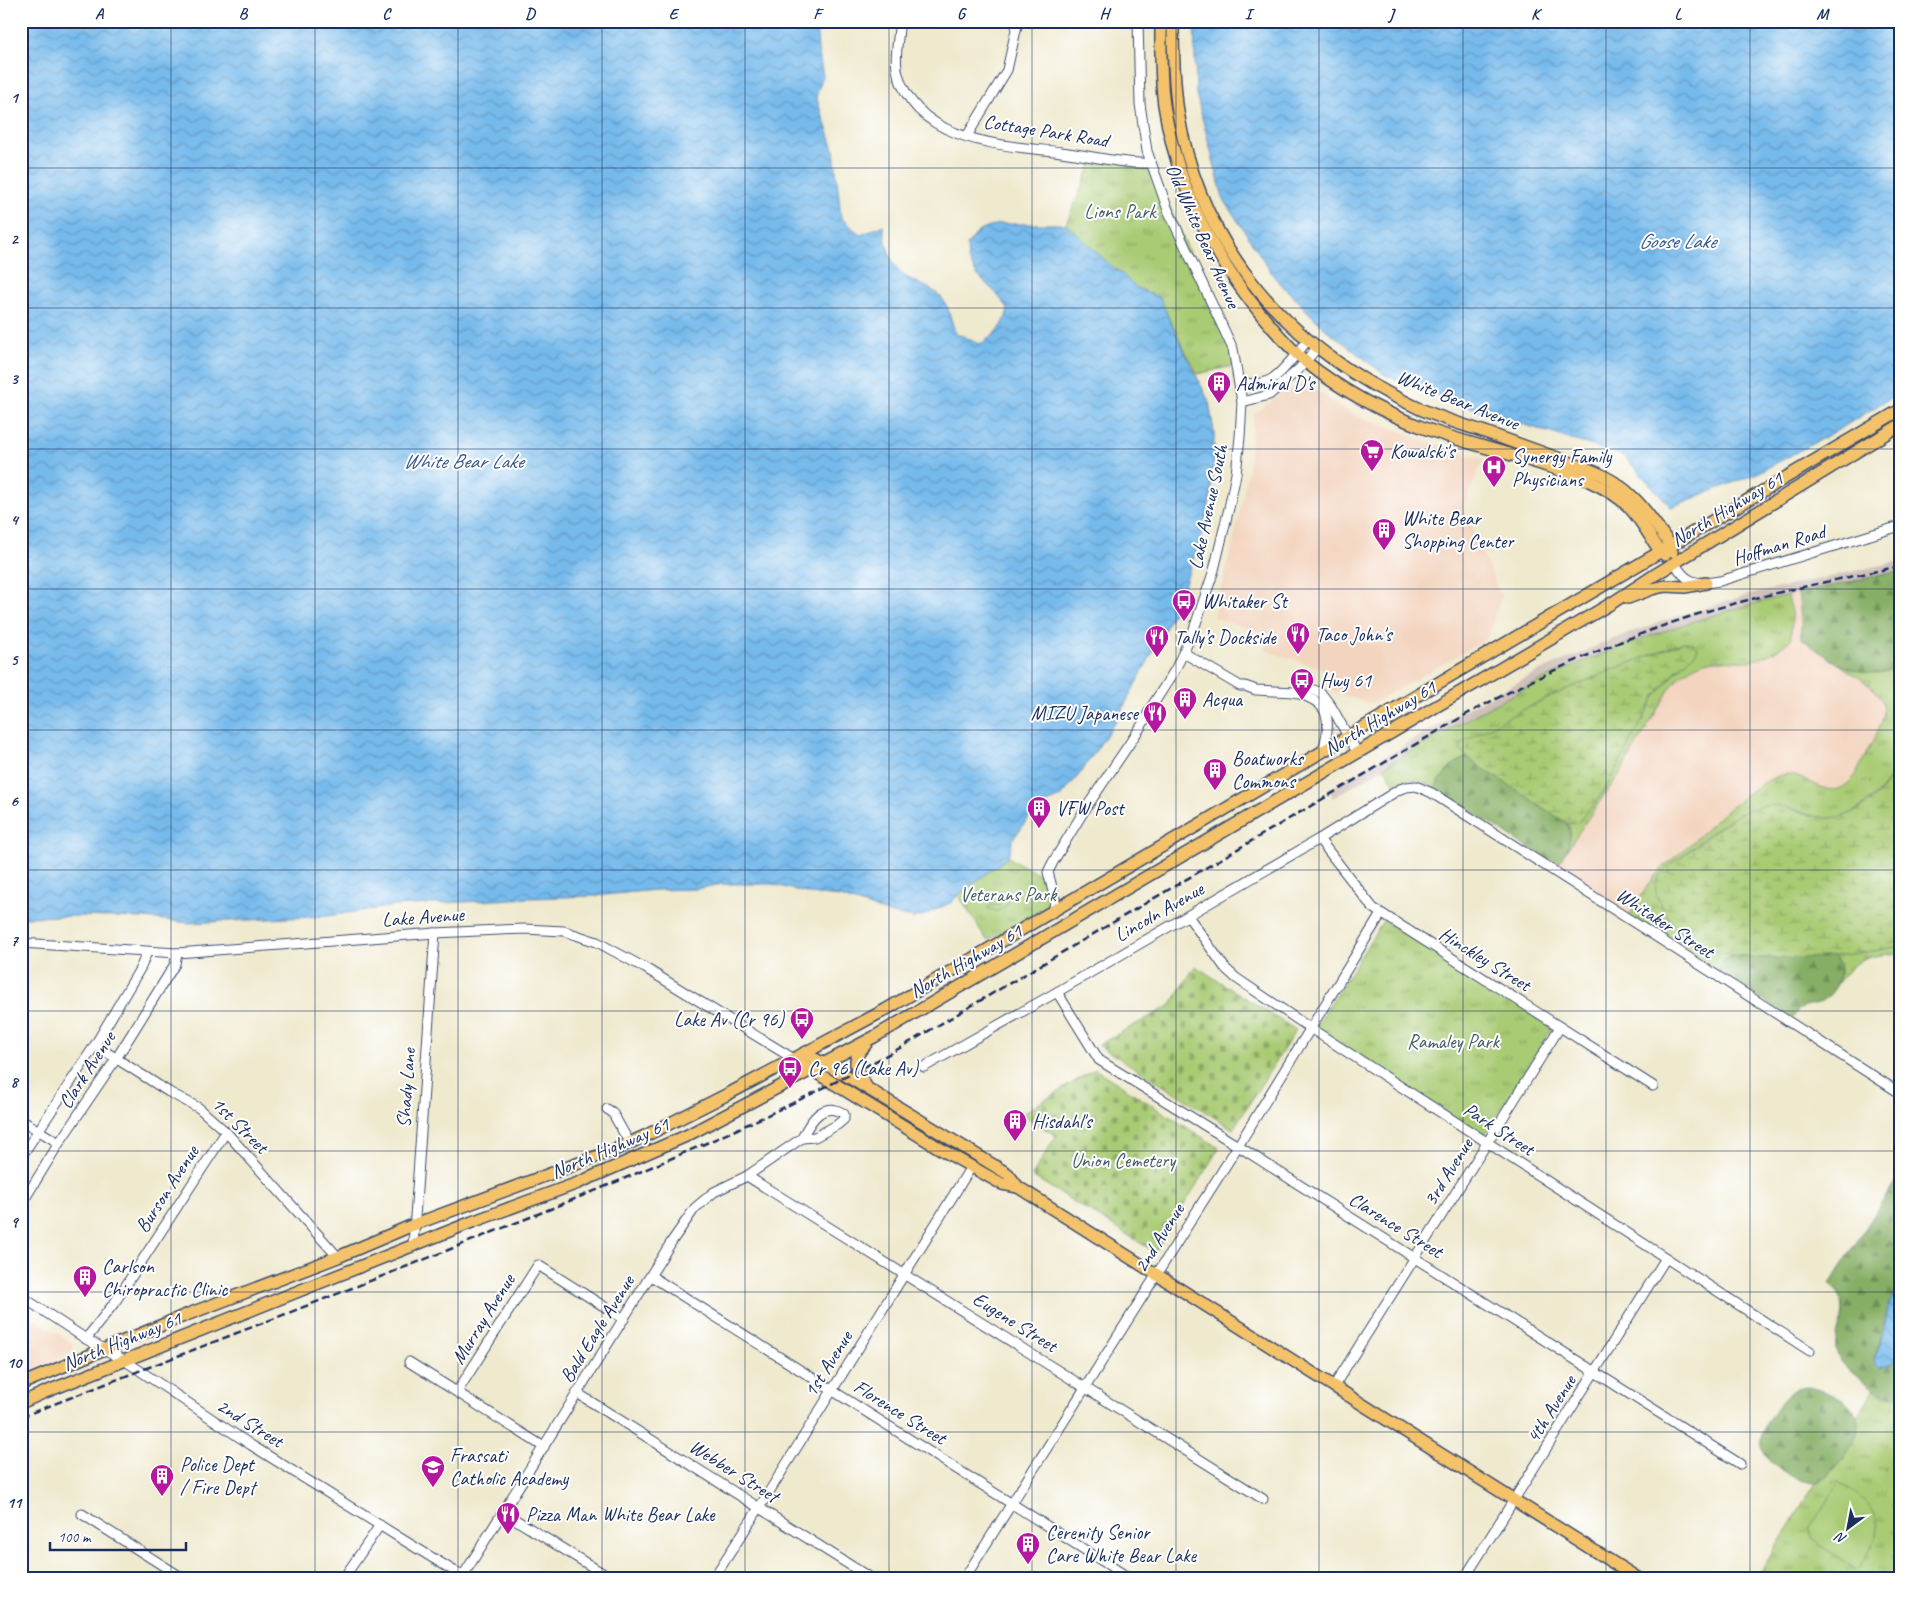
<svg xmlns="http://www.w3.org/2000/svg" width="1921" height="1600" font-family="Caveat,sans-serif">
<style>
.built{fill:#f3d4be}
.railway{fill:#cfc0ba}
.grass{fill:url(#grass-tufts);stroke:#627d68}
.forest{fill:url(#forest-firs);stroke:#506f62}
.wetland{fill:url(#wetland-marsh);stroke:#627d68}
.cemetery{fill:url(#cemetery-stones);stroke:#627d68}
.garden{fill:#a9cb73;stroke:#627d68}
.water{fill:url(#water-waves);stroke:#4874a5}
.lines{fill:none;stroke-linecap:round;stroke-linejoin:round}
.minor-casing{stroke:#3b4b6f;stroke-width:11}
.major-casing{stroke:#3b4b6f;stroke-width:14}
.minor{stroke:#fff;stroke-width:9}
.major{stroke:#f3c26a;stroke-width:11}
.rail{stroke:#1b2f5e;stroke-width:2.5;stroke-dasharray:8 4;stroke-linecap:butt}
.grid{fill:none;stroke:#1b2f5e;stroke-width:1;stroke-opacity:0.55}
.labels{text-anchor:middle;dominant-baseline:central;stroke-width:4;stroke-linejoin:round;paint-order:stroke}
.street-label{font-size:20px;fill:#1b2f5e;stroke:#fff}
.park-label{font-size:20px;fill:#465e64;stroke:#fff}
.poi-label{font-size:20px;fill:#1b2f5e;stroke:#fff;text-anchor:start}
.water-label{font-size:21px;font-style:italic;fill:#365989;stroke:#fff}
.neatline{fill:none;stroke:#1b2f5e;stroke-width:2}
.grid-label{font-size:16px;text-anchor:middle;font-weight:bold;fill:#1b2f5e}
</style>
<defs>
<pattern id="grass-tufts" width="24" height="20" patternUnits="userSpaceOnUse" patternTransform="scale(1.25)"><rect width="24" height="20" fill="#a9cb73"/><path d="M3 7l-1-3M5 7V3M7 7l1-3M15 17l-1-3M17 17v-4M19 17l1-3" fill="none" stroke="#89a562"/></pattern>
<pattern id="forest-firs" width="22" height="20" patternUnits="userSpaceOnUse" patternTransform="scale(1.25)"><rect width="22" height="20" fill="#86af65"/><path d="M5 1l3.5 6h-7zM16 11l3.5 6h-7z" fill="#6d8f56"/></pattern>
<pattern id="wetland-marsh" width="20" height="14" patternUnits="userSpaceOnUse" patternTransform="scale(1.25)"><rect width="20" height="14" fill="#a9cb73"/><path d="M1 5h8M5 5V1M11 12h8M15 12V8" fill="none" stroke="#89a562"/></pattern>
<pattern id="cemetery-stones" width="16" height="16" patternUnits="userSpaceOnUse" patternTransform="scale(1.25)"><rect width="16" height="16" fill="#a9cb73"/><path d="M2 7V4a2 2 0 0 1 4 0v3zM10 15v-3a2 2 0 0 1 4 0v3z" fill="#89a562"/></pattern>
<pattern id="water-waves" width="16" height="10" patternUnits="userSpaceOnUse" patternTransform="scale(1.25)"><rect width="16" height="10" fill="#76baec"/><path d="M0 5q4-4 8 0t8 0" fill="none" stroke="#6098c2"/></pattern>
</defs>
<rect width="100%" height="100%" fill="#fff"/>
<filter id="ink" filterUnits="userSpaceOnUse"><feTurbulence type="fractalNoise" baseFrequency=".02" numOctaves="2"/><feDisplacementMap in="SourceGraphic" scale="10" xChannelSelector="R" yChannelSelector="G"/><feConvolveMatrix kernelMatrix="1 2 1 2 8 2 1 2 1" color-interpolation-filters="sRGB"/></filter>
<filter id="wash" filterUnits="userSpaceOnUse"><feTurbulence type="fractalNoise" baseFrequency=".0096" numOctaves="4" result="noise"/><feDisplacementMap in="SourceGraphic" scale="20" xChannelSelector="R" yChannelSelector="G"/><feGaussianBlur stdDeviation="1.12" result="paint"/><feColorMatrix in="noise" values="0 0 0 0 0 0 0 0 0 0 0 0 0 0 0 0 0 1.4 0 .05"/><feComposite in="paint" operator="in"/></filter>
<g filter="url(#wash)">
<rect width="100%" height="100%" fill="#efe9ce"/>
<g class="built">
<path d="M1304,382L1354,415L1483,460L1463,508L1501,596L1487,639L1371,704L1332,691L1330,688L1331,671L1264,650L1268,635L1214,617L1235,534L1248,472L1254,414L1280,394Z"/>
<path d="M1900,571V814L1780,1012L1607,901L1572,875L1524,844L1660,632L1761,602Z"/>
<path d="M21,1310L74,1344L71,1353L21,1376Z"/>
</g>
<path class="railway" d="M1900,561V571L1748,606L1433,739L1333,798L1329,789L1464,710L1540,671L1608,641L1666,620L1744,596Z"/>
<g class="grass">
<path d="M1095,156L1151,163L1237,365L1197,374L1169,319L1160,298L1135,287L1122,274L1110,265L1066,224Z"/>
<path d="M1788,595L1792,618L1791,639C1779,650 1765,658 1749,661C1739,662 1728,660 1718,660C1696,661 1681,673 1669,690L1619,775L1591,814L1565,853C1570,842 1573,833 1567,823L1571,824L1597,801L1604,791L1655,696L1687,660L1684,642C1610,670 1536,702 1467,740L1461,745L1462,752L1467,757L1451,766L1434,788C1422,780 1408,776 1395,785L1384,767C1439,735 1493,703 1551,676C1627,641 1707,615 1788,595Z"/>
<path d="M1817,650C1843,666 1872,682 1900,665C1900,685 1900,705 1900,726C1900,734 1901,744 1900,752C1896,774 1879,795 1861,807C1850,814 1840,820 1826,819C1804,816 1783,801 1760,807C1723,816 1695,847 1666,869C1668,880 1672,921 1676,927C1686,944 1718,953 1736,955L1730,956L1716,972L1629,916C1637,902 1646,887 1656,875C1665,864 1677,856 1687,847C1708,828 1759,776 1787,774C1806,773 1824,798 1843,787C1855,780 1862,762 1868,750C1887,716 1894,700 1858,677C1845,668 1831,659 1817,650Z"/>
<path d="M1008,857L1040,875L1049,895V899L1044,908L1001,934L987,940L958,895Z"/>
<path d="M1383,921L1553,1027L1483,1137L1315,1028Z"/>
<path d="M1900,946V953C1865,956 1853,959 1834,989C1840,977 1844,966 1833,956Z"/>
<path d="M1900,1349V1579H1756Z"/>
</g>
<g class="forest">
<path d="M1900,571V665L1897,667C1864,685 1827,658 1801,638V618L1798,593Z"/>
<path d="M1467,757L1566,823C1576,838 1565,853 1557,866L1434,788L1451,766Z"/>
<path d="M1736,955L1783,959L1833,956C1848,969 1836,993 1821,1002C1815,1005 1808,1004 1802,1008C1797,1010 1795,1015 1792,1019L1716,972L1724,960Z"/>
<path d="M1900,1174V1286C1884,1303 1883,1339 1874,1360L1880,1368C1889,1367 1895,1362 1900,1355V1396C1885,1397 1877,1391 1865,1382C1858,1377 1850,1372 1844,1365C1824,1342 1847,1326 1842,1303C1841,1295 1835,1289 1830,1284Z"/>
<path d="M1808,1387C1823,1389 1852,1401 1858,1416C1865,1434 1834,1477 1818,1483C1800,1484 1766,1465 1761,1446C1757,1431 1780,1399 1793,1391C1798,1388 1803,1387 1808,1387Z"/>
</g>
<g class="wetland">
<path d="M1684,642L1694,643L1698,648L1695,654L1681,665L1655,696L1611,779L1597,801L1577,823H1567L1557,817L1520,792L1476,764L1461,751L1460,747L1464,742C1531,701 1610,670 1684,642Z"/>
<path d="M1900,753V946C1850,956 1796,962 1745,956C1734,955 1722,954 1712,950C1694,944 1678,932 1668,916C1661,906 1652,893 1657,881C1663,866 1683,856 1696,846C1716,830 1737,810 1764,806C1783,803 1800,813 1819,817C1845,823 1875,803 1888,781C1893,772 1896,762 1900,753Z"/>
</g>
<g class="cemetery">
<path d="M1195,966L1296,1030L1233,1129L1098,1045L1171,1005Z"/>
<path d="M1095,1069L1219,1148L1155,1252L1032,1176L1056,1136L1022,1114Z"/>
</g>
<g class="garden">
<path d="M1007,889L1009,899L1005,907L997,911L987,908L991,905L999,906Z"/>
<path d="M1839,1482C1882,1509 1888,1528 1858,1571L1811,1539L1809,1529Z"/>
</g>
<g class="water">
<path d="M21,21H816L818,50L823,75L816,97L834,149L841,218L861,235L883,225C887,247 890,268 910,279C921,285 932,288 941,297C950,307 950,321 956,333L980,344C996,335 1005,326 1008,308L995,292L977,275L968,259L967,245L979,231L998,224H1066L1110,265L1122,274L1135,287L1160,298L1169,319L1209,402L1214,432V461L1211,495L1204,528L1180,597L1164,631L1117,719L1082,771L1061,797L1036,808L1013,839L1008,857L958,895L952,902L925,915L913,918L889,913L840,897L810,894L772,884H723L695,889L655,890L595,896L530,898L395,906L327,916L190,923L144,918L78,916L21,917Z"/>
<path d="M1194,21H1900V392L1838,430L1758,473L1671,507L1624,456L1484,412L1385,375L1324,328L1275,278L1223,198L1196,94Z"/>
<path d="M1900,1286V1355L1891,1365L1880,1368L1875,1365L1874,1360L1880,1344L1890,1302Z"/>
</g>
</g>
<g filter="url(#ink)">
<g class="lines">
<g class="minor-casing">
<g id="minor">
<path d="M901,21L899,28C898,42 894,60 898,74C918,143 1002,145 1061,152C1088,155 1125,165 1151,163"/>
<path d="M967,136L1007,70L1018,21"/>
<path d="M1240,383C1249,384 1260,385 1268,381C1282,375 1298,351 1308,340"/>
<path d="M1242,402L1269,395L1299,369L1317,348"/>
<path d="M1675,563C1686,584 1698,585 1720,581L1900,526"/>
<path d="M1184,653L1240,686H1245L1256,690L1295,692L1314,690L1321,693L1331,706L1357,752"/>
<path d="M1295,692C1302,695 1312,698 1318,703C1333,714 1327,738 1322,753"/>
<path d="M1319,839L1373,908L1653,1086"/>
<path d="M1054,909L1055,899L1048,872L1053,862L1084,811L1142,725L1152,706L1175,670L1193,632L1214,570L1229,508L1236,474L1240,437L1242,402L1233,349L1168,210L1147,151L1140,104L1138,21"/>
<path d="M1188,916L1225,968L1236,978L1310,1028L1810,1351"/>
<path d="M21,943L177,953L435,933L524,929L564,931L597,942L645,968L794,1059"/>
<path d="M1057,992L1099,1060L1238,1146L1740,1464"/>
<path d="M95,1045L169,1092L199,1108L226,1132L338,1257"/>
<path d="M924,1067L1057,992L1319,839L1400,789L1406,787L1416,786L1432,793L1900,1093"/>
<path d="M607,1109L612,1112L629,1142"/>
<path d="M21,1120L59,1143"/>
<path d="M21,1157L95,1045L141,967L147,952"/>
<path d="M747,1176L1263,1499"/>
<path d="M21,1205L59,1143L116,1059L175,964L177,953"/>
<path d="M413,1246L435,933"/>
<path d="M651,1276L1131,1579"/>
<path d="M21,1296L86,1339L124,1360L251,1445L405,1541L454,1571L464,1575"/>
<path d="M86,1339L115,1302L226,1132"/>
<path d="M409,1362L544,1447"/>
<path d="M1334,1386L1560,1027"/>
<path d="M457,1392L538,1265L624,1319"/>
<path d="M577,1393L872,1579"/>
<path d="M503,1512L612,1579"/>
<path d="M82,1514L184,1579"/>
<path d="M343,1579L380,1525"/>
<path d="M461,1579L672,1241L695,1208L714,1192L747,1176L802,1138L815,1137L837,1125L844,1119V1114C823,1100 810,1121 802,1138"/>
<path d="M713,1579L759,1508L971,1167"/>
<path d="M964,1579L1238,1146L1381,914"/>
<path d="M1464,1579L1666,1258"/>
</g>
</g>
<g class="major-casing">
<g id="major">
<path d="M1161,21C1161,49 1160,77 1164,105C1176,182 1211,253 1260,313C1274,330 1289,348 1306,362C1341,390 1382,412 1424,428C1465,443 1509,453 1550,467C1578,476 1606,485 1628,506C1640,518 1650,537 1660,551L1665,555"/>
<path d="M1173,21C1173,52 1174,82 1178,112C1201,251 1289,348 1414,406C1436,417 1461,424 1485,432C1519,444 1554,457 1588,469C1629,484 1647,511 1670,545L1672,552"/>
<path d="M1628,598L1652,589L1665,586L1685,587L1706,583"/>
<path d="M804,1053L847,1076L1008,1174L1018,1187L1639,1579"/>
<path d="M794,1059L949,1154L1002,1184L1018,1187"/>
<path d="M866,1086C855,1069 850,1060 866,1044"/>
<path d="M21,1384L186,1315L338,1257L413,1225L614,1150L645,1136L730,1093L885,1010L970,960L1900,410"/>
<path d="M21,1403L43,1393L472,1222L578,1183L686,1136L874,1037L1612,603L1653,576L1900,425"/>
</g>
</g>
<use href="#minor" class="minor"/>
<use href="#major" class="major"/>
<path class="rail" d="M21,1417C179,1355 337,1295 493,1232C631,1177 768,1120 898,1049L1467,714C1545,672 1626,636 1711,610C1773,592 1837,580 1900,566"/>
</g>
</g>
<path class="grid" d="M171,21V1579M315,21V1579M458,21V1579M602,21V1579M745,21V1579M889,21V1579M1032,21V1579M1176,21V1579M1319,21V1579M1463,21V1579M1606,21V1579M1750,21V1579M21,168H1900M21,308H1900M21,449H1900M21,589H1900M21,730H1900M21,870H1900M21,1011H1900M21,1151H1900M21,1292H1900M21,1432H1900"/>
<defs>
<g id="building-pin" transform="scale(1.25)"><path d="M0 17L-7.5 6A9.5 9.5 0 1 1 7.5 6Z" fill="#b5179e" stroke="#fff"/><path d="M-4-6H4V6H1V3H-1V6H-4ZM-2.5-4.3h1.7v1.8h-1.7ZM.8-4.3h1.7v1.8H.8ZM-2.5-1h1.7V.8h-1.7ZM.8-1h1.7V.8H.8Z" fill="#fff"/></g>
<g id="supermarket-pin" transform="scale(1.25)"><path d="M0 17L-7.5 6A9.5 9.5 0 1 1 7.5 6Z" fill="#b5179e" stroke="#fff"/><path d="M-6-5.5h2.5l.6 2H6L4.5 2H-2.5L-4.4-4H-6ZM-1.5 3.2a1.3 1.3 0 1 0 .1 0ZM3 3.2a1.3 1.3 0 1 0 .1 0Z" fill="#fff"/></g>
<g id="hospital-pin" transform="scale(1.25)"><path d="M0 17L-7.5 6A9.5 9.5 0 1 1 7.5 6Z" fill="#b5179e" stroke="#fff"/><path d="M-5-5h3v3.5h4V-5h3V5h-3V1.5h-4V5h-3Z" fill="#fff"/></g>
<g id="bus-pin" transform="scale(1.25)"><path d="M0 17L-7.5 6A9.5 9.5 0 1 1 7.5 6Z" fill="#b5179e" stroke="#fff"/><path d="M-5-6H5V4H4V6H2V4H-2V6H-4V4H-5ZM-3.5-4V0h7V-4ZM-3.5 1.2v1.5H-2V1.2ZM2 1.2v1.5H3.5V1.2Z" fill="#fff"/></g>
<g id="restaurant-pin" transform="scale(1.25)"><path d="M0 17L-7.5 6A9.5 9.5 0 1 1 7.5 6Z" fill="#b5179e" stroke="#fff"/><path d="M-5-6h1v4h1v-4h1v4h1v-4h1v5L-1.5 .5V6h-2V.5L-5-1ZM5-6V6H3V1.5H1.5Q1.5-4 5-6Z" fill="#fff"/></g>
<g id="school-pin" transform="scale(1.25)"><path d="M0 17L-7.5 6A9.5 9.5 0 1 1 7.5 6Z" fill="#b5179e" stroke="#fff"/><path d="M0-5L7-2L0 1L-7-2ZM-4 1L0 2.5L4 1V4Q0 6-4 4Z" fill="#fff"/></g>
</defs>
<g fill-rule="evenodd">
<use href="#building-pin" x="1219" y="383"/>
<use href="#supermarket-pin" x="1372" y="451"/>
<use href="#hospital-pin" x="1494" y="467"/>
<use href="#building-pin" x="1384" y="530"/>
<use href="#bus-pin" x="1184" y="601"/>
<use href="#restaurant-pin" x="1298" y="634"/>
<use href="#restaurant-pin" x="1157" y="637"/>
<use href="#bus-pin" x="1302" y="680"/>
<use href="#building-pin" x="1185" y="699"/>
<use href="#restaurant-pin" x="1155" y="713"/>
<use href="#building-pin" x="1215" y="770"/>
<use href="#building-pin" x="1039" y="808"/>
<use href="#bus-pin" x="802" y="1019"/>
<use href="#bus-pin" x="790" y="1068"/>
<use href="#building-pin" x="1015" y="1121"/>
<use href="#building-pin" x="85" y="1277"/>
<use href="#school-pin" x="433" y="1467"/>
<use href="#building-pin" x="162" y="1476"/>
<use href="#restaurant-pin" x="508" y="1514"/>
<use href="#building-pin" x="1028" y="1544"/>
</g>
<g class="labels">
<g class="street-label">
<text transform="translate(1046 131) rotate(9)">Cottage Park Road</text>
<text transform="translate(1203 236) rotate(66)">Old White Bear Avenue</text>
<text transform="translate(1458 400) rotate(22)">White Bear Avenue</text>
<text transform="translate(1208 507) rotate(-78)">Lake Avenue South</text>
<text transform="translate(1727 509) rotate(-31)">North Highway 61</text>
<text transform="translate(1779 545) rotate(-17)">Hoffman Road</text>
<text transform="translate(1380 718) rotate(-31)">North Highway 61</text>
<text transform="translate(1159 912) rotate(-30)">Lincoln Avenue</text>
<text transform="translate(423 917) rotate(-4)">Lake Avenue</text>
<text transform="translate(1665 923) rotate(33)">Whitaker Street</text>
<text transform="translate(1485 959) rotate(32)">Hinckley Street</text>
<text transform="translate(966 961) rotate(-30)">North Highway 61</text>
<text transform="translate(87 1070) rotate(-57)">Clark Avenue</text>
<text transform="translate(406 1088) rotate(-86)">Shady Lane</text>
<text transform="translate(240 1125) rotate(45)">1st Street</text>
<text transform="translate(1499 1129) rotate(33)">Park Street</text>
<text transform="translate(610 1148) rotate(-23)">North Highway 61</text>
<text transform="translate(1448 1172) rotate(-58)">3rd Avenue</text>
<text transform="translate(167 1189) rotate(-57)">Burson Avenue</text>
<text transform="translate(1396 1225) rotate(32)">Clarence Street</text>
<text transform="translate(1159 1238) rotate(-58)">2nd Avenue</text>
<text transform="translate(483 1319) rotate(-58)">Murray Avenue</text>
<text transform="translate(1015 1322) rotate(32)">Eugene Street</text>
<text transform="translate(597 1329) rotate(-58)">Bald Eagle Avenue</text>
<text transform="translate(122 1341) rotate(-22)">North Highway 61</text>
<text transform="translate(828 1364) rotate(-58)">1st Avenue</text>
<text transform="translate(1551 1409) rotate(-58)">4th Avenue</text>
<text transform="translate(900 1412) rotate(32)">Florence Street</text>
<text transform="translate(250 1423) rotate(32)">2nd Street</text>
<text transform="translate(734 1471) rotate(32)">Webber Street</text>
</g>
<g class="park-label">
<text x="1120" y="211">Lions Park</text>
<text x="1008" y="894">Veterans Park</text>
<text x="1453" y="1041">Ramaley Park</text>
<text x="1123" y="1160">Union Cemetery</text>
</g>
<g class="poi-label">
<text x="1236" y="383">Admiral D's</text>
<text x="1390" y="451">Kowalski's</text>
<text x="1512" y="456">Synergy Family<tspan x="1512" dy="23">Physicians</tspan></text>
<text x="1402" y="518">White Bear<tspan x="1402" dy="23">Shopping Center</tspan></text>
<text x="1202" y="601">Whitaker St</text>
<text x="1316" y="634">Taco John's</text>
<text x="1174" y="637">Tally’s Dockside</text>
<text x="1320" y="680">Hwy 61</text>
<text x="1202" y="699">Acqua</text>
<text x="1138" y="713" text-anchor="end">MIZU Japanese</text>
<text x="1232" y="758">Boatworks<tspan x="1232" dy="23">Commons</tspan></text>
<text x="1056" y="808">VFW Post</text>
<text x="784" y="1019" text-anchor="end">Lake Av (Cr 96)</text>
<text x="808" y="1068">Cr 96 (Lake Av)</text>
<text x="1032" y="1121">Hisdahl's</text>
<text x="102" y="1266">Carlson<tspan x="102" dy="23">Chiropractic Clinic</tspan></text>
<text x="450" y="1455">Frassati<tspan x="450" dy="23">Catholic Academy</tspan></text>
<text x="180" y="1464">Police Dept<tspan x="180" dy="23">/ Fire Dept</tspan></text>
<text x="526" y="1514">Pizza Man White Bear Lake</text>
<text x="1046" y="1532">Cerenity Senior<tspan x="1046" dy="23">Care White Bear Lake</tspan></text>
</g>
<g class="water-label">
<text x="1677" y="241">Goose Lake</text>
<text x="463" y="461">White Bear Lake</text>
</g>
</g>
<rect width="1921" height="1600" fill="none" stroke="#fff" stroke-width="55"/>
<g transform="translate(1848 1528) rotate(212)" stroke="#ffffff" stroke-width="4" paint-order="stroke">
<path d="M0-4L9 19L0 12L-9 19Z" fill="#1b2f5e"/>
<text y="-8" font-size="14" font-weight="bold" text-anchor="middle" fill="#1b2f5e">N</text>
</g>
<path d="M50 1542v8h136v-8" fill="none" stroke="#1b2f5e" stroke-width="2.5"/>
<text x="58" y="1542" font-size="15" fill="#1b2f5e" stroke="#ffffff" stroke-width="4" paint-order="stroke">100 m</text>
<rect x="28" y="28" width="1866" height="1544" class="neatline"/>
<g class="grid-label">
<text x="99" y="19">A</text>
<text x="243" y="19">B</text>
<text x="386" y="19">C</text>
<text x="530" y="19">D</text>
<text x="673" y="19">E</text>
<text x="817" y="19">F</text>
<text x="961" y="19">G</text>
<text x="1104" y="19">H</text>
<text x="1248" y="19">I</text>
<text x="1391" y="19">J</text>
<text x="1535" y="19">K</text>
<text x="1678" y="19">L</text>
<text x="1822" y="19">M</text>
<text x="14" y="103">1</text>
<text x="14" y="244">2</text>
<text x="14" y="384">3</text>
<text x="14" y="525">4</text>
<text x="14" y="665">5</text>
<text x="14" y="806">6</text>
<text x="14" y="946">7</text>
<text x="14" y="1087">8</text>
<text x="14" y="1227">9</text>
<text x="14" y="1368">10</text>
<text x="14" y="1508">11</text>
</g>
</svg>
